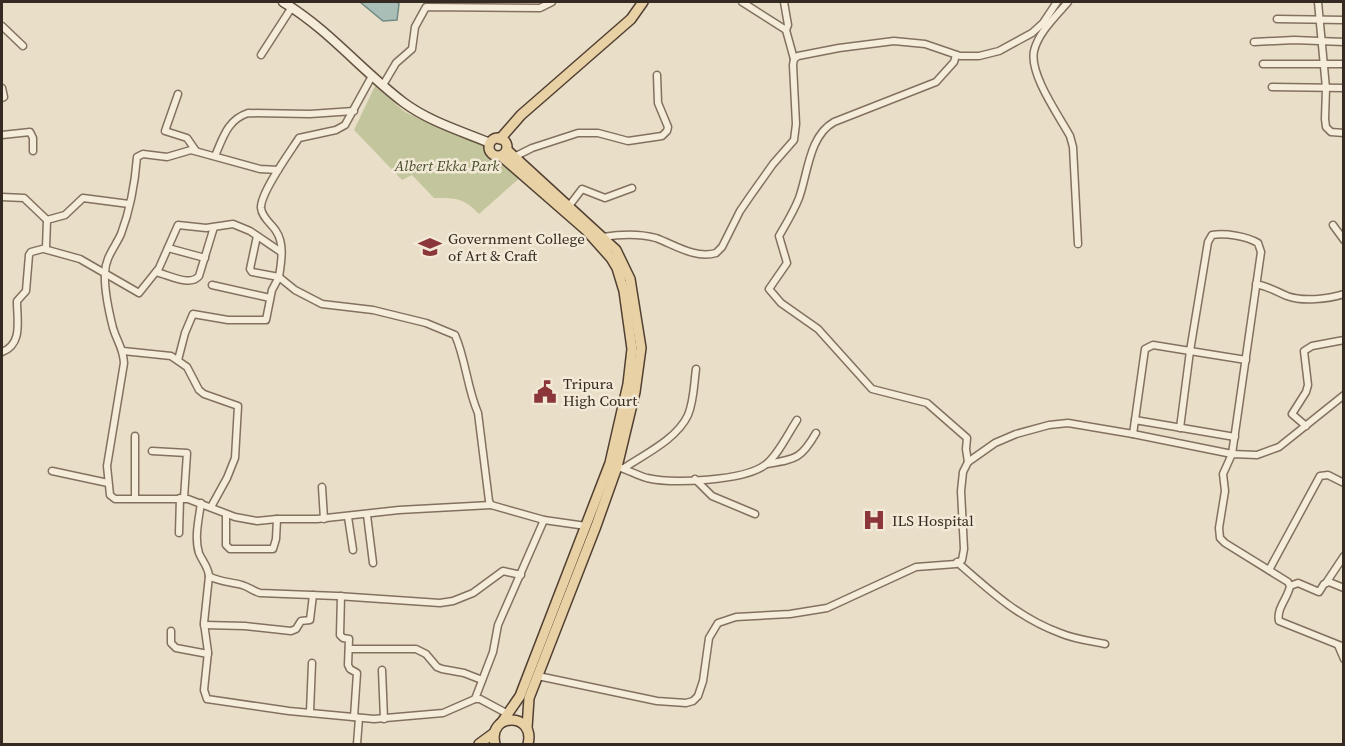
<svg xmlns="http://www.w3.org/2000/svg" width="1345" height="746" font-family="'Source Serif 4',serif">
<style>
.green{fill:#c3c69d}
.water{fill:#a8beb7;stroke:#708b84;stroke-width:1.5}
.lines{fill:none;stroke-linecap:round;stroke-linejoin:round}
.street-casing{stroke:#83715f;stroke-width:9}
.secondary-casing{stroke:#655342;stroke-width:11}
.primary-casing{stroke:#524033;stroke-width:12}
.street{stroke:#f5ecda;stroke-width:6}
.secondary{stroke:#f5ecda;stroke-width:8}
.primary{stroke:#e8d1a5;stroke-width:9}
.labels{text-anchor:middle;dominant-baseline:central;stroke-width:5;stroke-linejoin:round;paint-order:stroke}
.park-label{font-size:15px;font-style:italic;fill:#474f2a;stroke:#f2e9d7}
.poi-label{font-size:15px;fill:#352a21;stroke:#f2e9d7;text-anchor:start}
</style>
<rect width="100%" height="100%" fill="#e9dec8"/>
<path class="green" d="M375,86L405,112L434,126L481,142L496,151L522,176L479,214C464,198 456,198 434,198L412,175L402,180L354,130Z"/>
<path class="water" d="M360,2H397L399,4L397,20L383,21Z"/>
<g class="lines">
<g class="street-casing">
<g id="street">
<path d="M742,2L786,30L794,59"/>
<path d="M784,2L788,25L786,30"/>
<path d="M1068,2C1056,16 1038,33 1034,51C1029,74 1059,116 1070,136L1073,147L1078,244"/>
<path d="M1318,2L1326,88L1325,119L1326,127L1331,132L1344,133"/>
<path d="M1277,19L1344,20"/>
<path d="M2,26L23,46"/>
<path d="M1254,42L1294,40L1344,42"/>
<path d="M261,55L292,7"/>
<path d="M956,55L954,62L936,82L834,122C809,136 808,173 799,198C794,211 786,224 779,236L787,263L769,289L781,303L818,329L872,389L927,403L967,438L966,449L968,462"/>
<path d="M1263,64H1344"/>
<path d="M372,76L345,125L336,130L299,138C290,152 260,193 261,208C262,218 272,224 276,231C285,244 281,263 279,277L295,290L322,304L373,310L426,323L455,335C466,360 467,388 478,413L489,501L491,505L544,520L586,526"/>
<path d="M383,85L396,63L412,49L415,27L426,7L540,8L552,2"/>
<path d="M1272,87L1344,88"/>
<path d="M178,94L165,131L187,138L196,151"/>
<path d="M2,98L4,97L2,88"/>
<path d="M2,135L30,132L33,138V151"/>
<path d="M215,156C223,138 227,120 248,113L310,114L354,111"/>
<path d="M514,157L532,148L578,133H598L628,141L662,136L667,131L668,127L658,103L657,75"/>
<path d="M278,170L260,169L191,150L167,157L143,154L137,157C135,183 130,210 121,234C115,247 105,258 105,273C104,290 109,312 113,328C117,342 123,347 124,363L107,466L110,495L115,499H188L235,517L257,521L277,519H317L399,510L491,505"/>
<path d="M2,197L24,198L47,220"/>
<path d="M569,206L582,189L605,198L632,188"/>
<path d="M1333,225L1344,240"/>
<path d="M603,237C621,234 638,233 656,238C675,245 695,259 716,253L722,247L740,211L751,195L773,164L794,140L796,124L793,65L794,59L798,56L839,48L894,41L925,44L960,56H979L999,51L1032,33L1043,23L1057,2"/>
<path d="M168,248L205,258"/>
<path d="M44,249L80,259L139,293L159,268L178,225L206,228L233,224L250,231L281,252"/>
<path d="M156,272C169,275 190,287 199,276L214,227"/>
<path d="M1256,284C1270,287 1275,291 1287,296C1303,302 1328,299 1344,294"/>
<path d="M212,285L270,298"/>
<path d="M123,351L171,356L187,367L199,390L204,394L238,406L235,458L227,478L211,507"/>
<path d="M2,352C23,344 17,321 17,301L26,291L29,255L31,252L46,248L47,220L65,215L83,198L129,204"/>
<path d="M178,360L185,333L193,314L228,320H266L272,290L279,277L252,272L250,269L257,236"/>
<path d="M1344,395L1279,447L1257,455L1232,454L1223,474L1225,491L1219,528L1220,538L1225,543L1288,582L1290,586C1288,598 1276,609 1279,621L1344,647"/>
<path d="M1306,426L1292,414L1306,392L1308,385L1304,351L1312,346L1344,340"/>
<path d="M1180,428L1190,351L1246,360"/>
<path d="M1133,434L1135,420L1235,437"/>
<path d="M152,451L187,453L184,498"/>
<path d="M767,464C796,459 801,459 816,433"/>
<path d="M617,467C627,469 636,475 647,478C672,484 744,481 765,465C777,457 789,432 797,420"/>
<path d="M624,468C645,454 677,439 688,415C694,401 694,383 696,369"/>
<path d="M52,471L108,483"/>
<path d="M695,479L712,496L755,514"/>
<path d="M322,487L324,519"/>
<path d="M135,498V436"/>
<path d="M201,503C199,518 194,538 199,553C202,561 208,566 209,576C219,582 232,582 242,585C249,587 253,591 260,593L337,596L440,603L453,601L473,593L503,571L521,575"/>
<path d="M226,514V545L230,549H273L276,539L277,519"/>
<path d="M367,515L373,563"/>
<path d="M348,517L353,550"/>
<path d="M179,533L180,498"/>
<path d="M957,562C990,591 1019,618 1060,633C1074,639 1090,641 1105,644"/>
<path d="M1269,570L1320,476L1328,475L1344,483"/>
<path d="M209,576L204,623L208,652L204,690L207,699L289,711L374,719L443,713L475,699H480L508,714"/>
<path d="M1326,583L1344,556"/>
<path d="M1290,586L1298,583L1319,592L1324,584L1329,582L1344,588"/>
<path d="M341,596L340,635L343,638L349,639L348,665L350,669L357,673L354,717"/>
<path d="M204,625L245,626L291,631L296,629L301,621L310,620L313,595"/>
<path d="M171,631V643L176,648L208,654"/>
<path d="M1338,645L1344,659"/>
<path d="M350,649H416L426,654L437,667L442,669L464,673L482,680"/>
<path d="M382,670L384,719"/>
<path d="M538,676L657,701L686,703L693,701L698,696L703,681L709,638L718,623L736,617L790,614L827,608L916,567L956,564L962,560L964,549L961,491L963,472L968,462L995,443L1016,434L1049,425L1068,423L1133,434L1232,454L1261,252L1258,243C1246,236 1226,233 1212,235L1208,242L1190,351L1153,345L1145,349L1135,420"/>
<path d="M475,699L493,652L498,625L544,520"/>
<path d="M310,712L312,663"/>
<path d="M357,744L359,718"/>
</g>
</g>
<g class="secondary-casing">
<path id="secondary" d="M283,2C328,29 361,70 403,102C428,121 461,131 490,143"/>
</g>
<g class="primary-casing">
<g id="primary">
<circle cx="498" cy="147" r="9"/>
<path d="M500,139L521,115L631,19L643,2"/>
<path d="M507,150L616,250L630,279L641,348L635,392L617,467L596,526L529,698L527,728"/>
<path d="M501,156L586,230L611,258L617,268L624,291L632,349L628,384L610,463L520,696L502,722"/>
<path d="M479,744L494,733"/>
<path d="M495,744C487,712 536,712 528,744"/>
</g>
</g>
<use href="#street" class="street"/>
<use href="#secondary" class="secondary"/>
<use href="#primary" class="primary"/>
</g>
<defs>
<g id="university-bare" transform="scale(1.8)"><path d="M0-5L7-2L0 1L-7-2ZM-4 1L0 2.5L4 1V4Q0 6-4 4Z" fill="#8b3639" stroke="#f2e9d7" stroke-width="2.5" paint-order="stroke"/></g>
<g id="civic-bare" transform="scale(1.8)"><path d="M-.6-6.5H3V-4.5H.6V-3L4-1V1h2V6H-6V1h2V-1L-.6-3ZM-1.2 2.5V6h2.4V2.5Z" fill="#8b3639" stroke="#f2e9d7" stroke-width="2.5" paint-order="stroke"/></g>
<g id="hospital-bare" transform="scale(1.8)"><path d="M-5-5h3v3.5h4V-5h3V5h-3V1.5h-4V5h-3Z" fill="#8b3639" stroke="#f2e9d7" stroke-width="2.5" paint-order="stroke"/></g>
</defs>
<g fill-rule="evenodd">
<use href="#university-bare" x="430" y="247"/>
<use href="#civic-bare" x="545" y="392"/>
<use href="#hospital-bare" x="874" y="520"/>
</g>
<g class="labels">
<g class="park-label">
<text x="447" y="165">Albert Ekka Park</text>
</g>
<g class="poi-label">
<text x="448" y="238">Government College<tspan x="448" dy="17">of Art &amp; Craft</tspan></text>
<text x="563" y="383">Tripura<tspan x="563" dy="17">High Court</tspan></text>
<text x="892" y="520">ILS Hospital</text>
</g>
</g>
<rect width="1345" height="746" fill="none" stroke="#352a21" stroke-width="6"/>
</svg>
